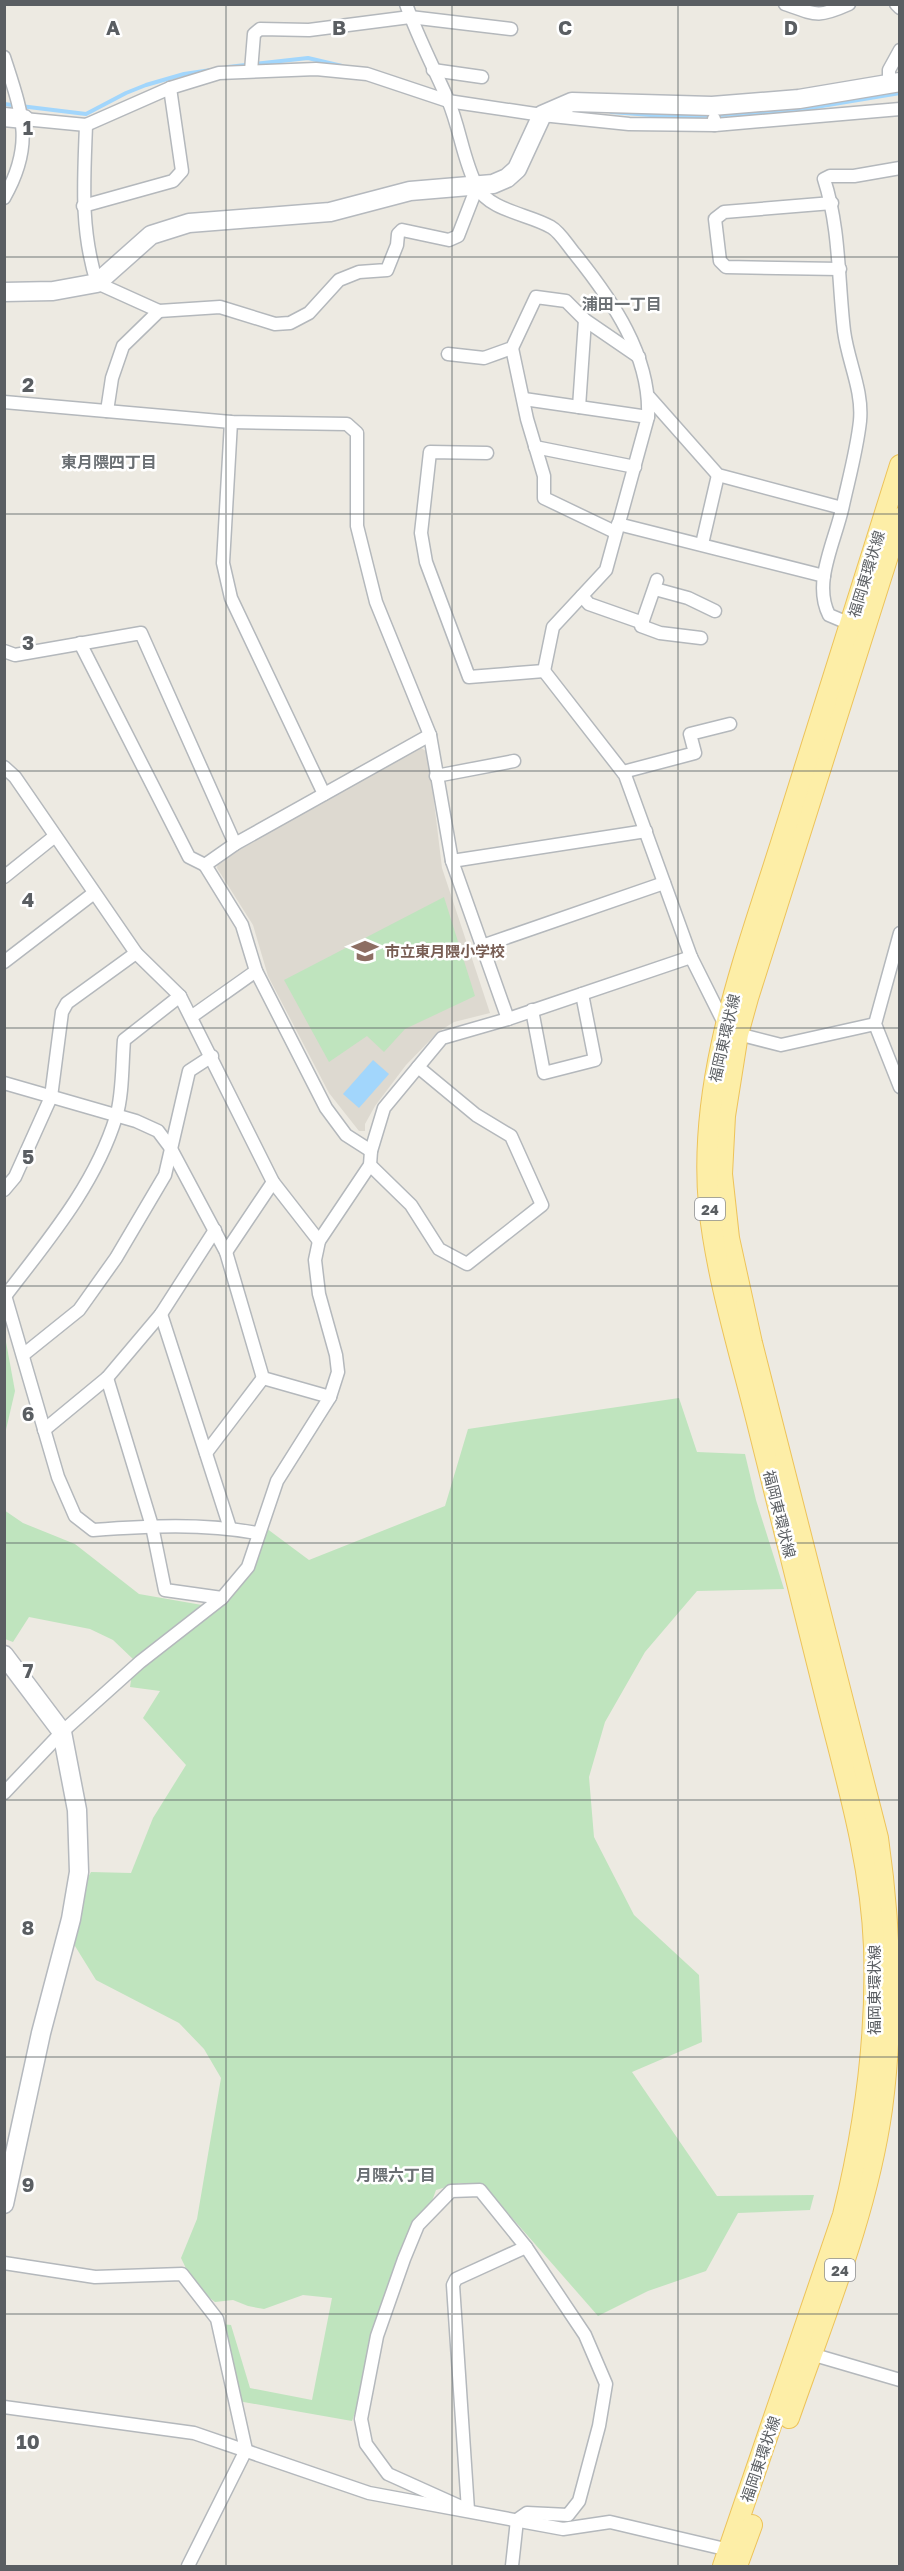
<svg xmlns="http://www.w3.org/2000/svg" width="904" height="2571" font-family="'Golos Text','Noto Sans JP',sans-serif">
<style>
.education{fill:#ddd9d0}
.green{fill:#bfe4be}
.water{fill:#a2d6fc}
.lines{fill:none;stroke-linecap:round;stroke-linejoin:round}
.stream{stroke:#a2d6fc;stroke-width:4}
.street-casing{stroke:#b4b8bc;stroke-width:15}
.secondary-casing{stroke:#b5b9be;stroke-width:21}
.primary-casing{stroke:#edc35a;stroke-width:22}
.street{stroke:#fff;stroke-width:12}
.secondary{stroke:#fff;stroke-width:18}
.primary{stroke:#fdeea7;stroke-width:20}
.grid{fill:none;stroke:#5a5e62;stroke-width:1.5;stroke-opacity:0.55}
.labels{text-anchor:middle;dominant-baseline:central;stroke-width:5;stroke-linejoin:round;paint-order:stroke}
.shield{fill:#fff;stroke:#8c8e91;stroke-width:1.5}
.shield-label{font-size:14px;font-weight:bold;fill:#5a5e62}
.street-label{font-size:15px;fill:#5a5e62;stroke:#fff}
.education-label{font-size:15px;font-weight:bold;fill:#785e54;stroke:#fff;text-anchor:start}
.neighbourhood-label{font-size:16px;font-weight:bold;fill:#6b7074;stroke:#fff}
.grid-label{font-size:20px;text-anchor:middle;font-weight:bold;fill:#5a5e62;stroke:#fff;stroke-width:5;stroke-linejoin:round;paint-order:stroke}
</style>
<rect width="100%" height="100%" fill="#edeae2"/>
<path class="education" d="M419,747L428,752L442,868L490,1013L454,1022L438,1032L406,1065L375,1106L365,1124V1131H359L329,1093L268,976L253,925L217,868L218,862Z"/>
<g class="green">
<path d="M444,897L475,996L405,1029L384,1052L367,1036L329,1062L284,980Z"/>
<path d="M4,1331L15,1391L5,1434H4Z"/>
<path d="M679,1398L697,1452L745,1454L756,1500L784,1589L697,1591L645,1652L605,1722L589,1777L594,1837L634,1915L699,1975L702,2042L632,2072L717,2196L814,2195L810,2210L738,2213L706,2271L648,2291L598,2316L486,2188L460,2183L436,2190L352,2421L238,2401L221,2324L231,2325L250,2388L312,2400L332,2298L303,2295L264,2309L248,2306L233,2300L215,2302L195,2287L181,2258L197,2219L221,2078L204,2049L179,2023L96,1980L62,1925L91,1872L131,1873L153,1818L186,1765L143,1718L160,1691L130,1687L134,1660L113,1640L90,1629L29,1617L13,1642L5,1639L4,1510L23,1523L75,1544L139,1594L219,1608L266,1528L309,1560L445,1506L468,1429Z"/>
</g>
<path class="water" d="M373,1060L389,1074L359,1108L343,1094Z"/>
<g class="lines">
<g class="stream">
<path d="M228,67L308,58L342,66"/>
<path d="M4,104L86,114L126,93L146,85L184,74L211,70"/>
<path d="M611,112L677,117L786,112L900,93"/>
</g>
<g class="street-casing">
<g id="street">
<path d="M406,4C418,38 434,68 448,100C460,128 463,160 477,187C490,211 529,214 551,227C560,232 568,246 575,254C612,300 651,356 648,417L606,570L553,627L544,671"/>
<path d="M785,4C816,15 818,18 849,4"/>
<path d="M896,4L900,8"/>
<path d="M4,57C22,113 35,144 4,198"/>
<path d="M433,70L482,77"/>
<path d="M251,71L254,34L260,29L309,30L410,17L511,29"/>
<path d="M889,83V70L900,50"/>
<path d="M24,119L86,125L170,88L219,73L316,69L367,74L448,101L542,115L629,124L715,125"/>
<path d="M714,119L715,125L900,109"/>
<path d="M86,125C84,181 80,229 97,283L159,311L220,307L275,324L290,323L309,313L339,280L359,272L387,270L397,245L398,234L402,230L449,240L458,236L477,187"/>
<path d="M832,203L724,212L715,219L720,261L726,267L840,269"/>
<path d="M83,206L173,181L182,171L170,88"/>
<path d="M512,348L527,419L544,476V498L615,532"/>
<path d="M448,354L484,358L512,348L536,297L566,301L585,320L639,357"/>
<path d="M649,397L718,475L842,508"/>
<path d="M524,399L648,417"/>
<path d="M4,402L231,422L347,424L357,433V526L376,602L430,735L452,861L508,1019"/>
<path d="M579,407L585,320"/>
<path d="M107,411L112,378L123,346L159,311"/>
<path d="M231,422L223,563L231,598L324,794"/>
<path d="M535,447L635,467"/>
<path d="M487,453L430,452L421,533L426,562L469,677L544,671"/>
<path d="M618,524L824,576"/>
<path d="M702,544L718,475"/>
<path d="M657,580L641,626L660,633L701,638"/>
<path d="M655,589L688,598L715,611"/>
<path d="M582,596L589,604L643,623"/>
<path d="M855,626L829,615C812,582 836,540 843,505C849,478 857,449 860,421C863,390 848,362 844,331C838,280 840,228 824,179L830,176H854L900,168"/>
<path d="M80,643L189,857L205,865"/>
<path d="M4,651L15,655L141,633L235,844"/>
<path d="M544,671L625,775L691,957L725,1025L738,1034L781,1045L875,1024"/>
<path d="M4,767L15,777L136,953L180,996L273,1182L319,1241"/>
<path d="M623,772L695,753L690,734L730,724"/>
<path d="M436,776L514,761"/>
<path d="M452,861L646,831"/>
<path d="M4,877L55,836"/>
<path d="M900,933L875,1024L900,1087"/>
<path d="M482,946L664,883"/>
<path d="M4,962L94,893"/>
<path d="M532,1010L544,1073L595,1060L582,994"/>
<path d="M191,1017L256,971"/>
<path d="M4,1083L136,1121L158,1131L170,1147L226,1252L263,1378L330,1397"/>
<path d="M371,1151L346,1135L326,1108L256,971L242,925L205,865L235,844L430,735"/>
<path d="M370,1165L411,1205L439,1249L467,1264L542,1205L511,1136L476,1115L418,1067"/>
<path d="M4,1190L15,1177L51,1097L62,1012L67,1003L136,953"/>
<path d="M226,1252L273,1182"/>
<path d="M4,1292L58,1477L75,1516L93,1530C148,1526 203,1523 257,1533"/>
<path d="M6,1295C48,1240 95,1185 116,1117C123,1095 122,1063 124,1040L180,996"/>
<path d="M161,1314L230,1528"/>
<path d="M23,1355L79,1310L116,1258L165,1175L189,1071L212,1056"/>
<path d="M107,1378L152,1526L165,1590L222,1598"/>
<path d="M44,1430L107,1378L161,1314L215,1230"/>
<path d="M206,1453L263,1378"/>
<path d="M4,1793L62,1732L140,1662L222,1598L248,1567L277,1481L330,1397L338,1372L336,1355L319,1294L315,1260L319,1241L370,1165L371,1151L384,1108L442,1038L508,1019L691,957"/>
<path d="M480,2190L526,2247L456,2279L453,2285L468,2510L388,2474L366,2444L361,2419L377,2336L404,2259L418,2225L451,2191Z"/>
<path d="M4,2263L95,2277L182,2274L217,2319L246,2450L188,2566"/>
<path d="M811,2354L900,2380"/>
<path d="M4,2407L194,2433L369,2493L563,2529L610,2522L729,2550"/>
<path d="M512,2566L517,2520L527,2513L568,2515L579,2501L599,2426L606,2384L585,2335L526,2247"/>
</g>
</g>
<g class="secondary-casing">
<g id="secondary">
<path d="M4,117L24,119"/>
<path d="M4,292L53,291L97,283L151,235L189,223L330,212L410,191L493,184L507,178L517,169L542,115L572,102L712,106L799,99L900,82"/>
<path d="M4,1655L62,1732L77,1810L79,1872L71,1919L41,2033L4,2204"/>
</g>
</g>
<g class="primary-casing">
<g id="primary">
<path d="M789,2418C824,2317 867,2215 882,2109C894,2018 891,1928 878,1838L752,1343L729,1238L722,1174L725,1116L738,1034L748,998L900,518"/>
<path d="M723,2566L843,2215C865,2126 877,2038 874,1947C871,1865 848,1786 828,1707C805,1614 782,1520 758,1426C741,1357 716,1277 709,1206C697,1075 748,950 786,827C824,707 862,586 900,465"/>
<path d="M737,2566L752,2525"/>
</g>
</g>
<use href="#street" class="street"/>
<use href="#secondary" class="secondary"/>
<use href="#primary" class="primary"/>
</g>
<path class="grid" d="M226,4V2566M452,4V2566M678,4V2566M4,257H900M4,514H900M4,771H900M4,1028H900M4,1286H900M4,1543H900M4,1800H900M4,2057H900M4,2314H900"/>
<defs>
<g id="school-bare" transform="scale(2.07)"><path d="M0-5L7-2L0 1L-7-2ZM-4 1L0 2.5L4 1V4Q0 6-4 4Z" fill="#8d6e63" stroke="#fff" stroke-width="2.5" paint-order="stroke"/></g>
</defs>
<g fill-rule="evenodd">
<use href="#school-bare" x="365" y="951"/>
</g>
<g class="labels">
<g class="shield">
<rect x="695" y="1198" width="30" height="22" rx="4.5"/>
<rect x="825" y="2259" width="30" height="22" rx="4.5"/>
</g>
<g class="shield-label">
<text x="710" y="1209">24</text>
<text x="840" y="2270">24</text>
</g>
<g class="street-label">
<text transform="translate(866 574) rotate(-73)">福岡東環状線</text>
<text transform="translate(724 1038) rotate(-77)">福岡東環状線</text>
<text transform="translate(780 1514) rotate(76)">福岡東環状線</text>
<text transform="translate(874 1990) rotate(-90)">福岡東環状線</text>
<text transform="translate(760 2459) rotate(-71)">福岡東環状線</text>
</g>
<g class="education-label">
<text x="385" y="951">市立東月隈小学校</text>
</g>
<g class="neighbourhood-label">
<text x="622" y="304">浦田一丁目</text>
<text x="109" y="462">東月隈四丁目</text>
<text x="396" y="2175">月隈六丁目</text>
</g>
</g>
<g class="grid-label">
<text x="113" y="35">A</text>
<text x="339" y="35">B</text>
<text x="565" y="35">C</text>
<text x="791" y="35">D</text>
<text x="28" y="135">1</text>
<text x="28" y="392">2</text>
<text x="28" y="650">3</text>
<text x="28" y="907">4</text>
<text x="28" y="1164">5</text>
<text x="28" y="1421">6</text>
<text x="28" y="1678">7</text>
<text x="28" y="1935">8</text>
<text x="28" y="2192">9</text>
<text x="28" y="2449">10</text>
</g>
<rect width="904" height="2571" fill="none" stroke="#5a5e62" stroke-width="12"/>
</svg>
